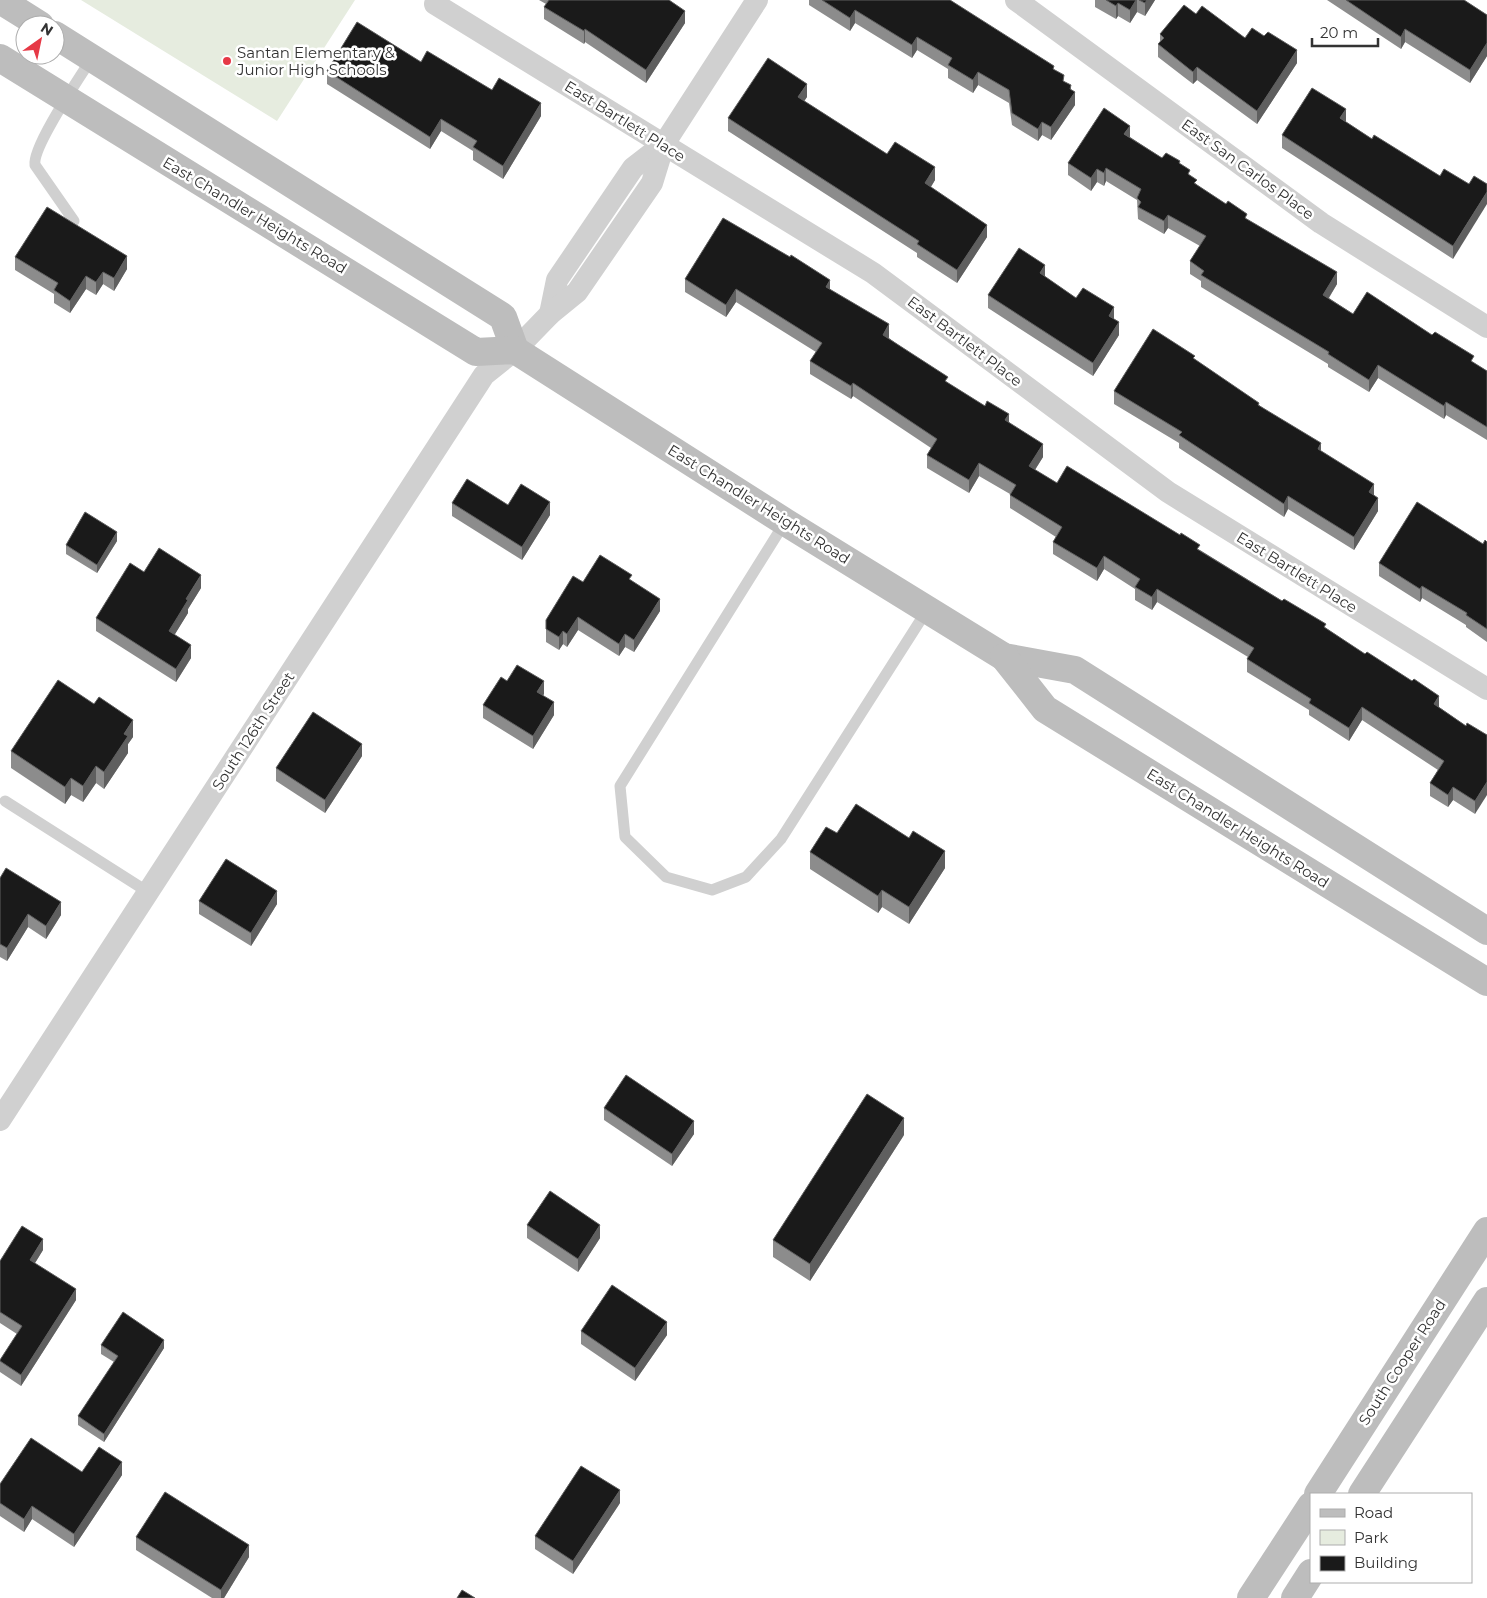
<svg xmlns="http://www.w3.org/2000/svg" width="1487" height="1598" font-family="Montserrat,sans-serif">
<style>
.green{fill:#e6ecdf}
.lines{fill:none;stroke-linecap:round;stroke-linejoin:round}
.service{stroke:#d0d0d0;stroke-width:11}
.minor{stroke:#d0d0d0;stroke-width:22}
.secondary{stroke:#bdbdbd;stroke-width:28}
.wall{fill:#8c8c8c}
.shaded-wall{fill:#5f5f5f}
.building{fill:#1a1a1a;stroke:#5f5f5f}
.poi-dot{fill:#e63946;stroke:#fff;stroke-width:2}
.labels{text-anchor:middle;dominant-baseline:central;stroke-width:5;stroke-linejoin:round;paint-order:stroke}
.poi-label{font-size:15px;fill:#333;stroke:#fff;text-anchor:start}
.street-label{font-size:15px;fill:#333;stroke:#fff}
</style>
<rect width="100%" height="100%" fill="#fff"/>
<path class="green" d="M81,0H355L277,121Z"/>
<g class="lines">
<g class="service">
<path d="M74,221L35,165C32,147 80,77 92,58"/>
<path d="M785,522L620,786L625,837L666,877L712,890L746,877L781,839L927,610"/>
<path d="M5,801L148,892"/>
</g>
<g class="minor">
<path d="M1016,0L1321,223L1487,327"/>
<path d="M435,4L873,273L1168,492L1487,689"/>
<path d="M550,314L557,280L633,168L664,144"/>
<path d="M0,1120L484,375L515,350L550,314L577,292L652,183L664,144L757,0"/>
</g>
<g class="secondary">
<path d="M0,0L40,25"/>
<path d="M55,35L503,317L515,350"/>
<path d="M0,58L476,352L515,350L785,522L1004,657L1075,670L1487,931"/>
<path d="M1004,657L1045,709L1487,982"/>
<path d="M1318,1494L1487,1231"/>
<path d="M1362,1494L1487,1301"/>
<path d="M1251,1598L1311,1506"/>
<path d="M1295,1598L1311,1573"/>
</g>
</g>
<g class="wall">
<path d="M539,0H669L685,23L646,83L585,42L584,44L544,19V7L546,4Z"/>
<path d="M809,0H950L1054,70L1071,90L1075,105L1051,140L1042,135L1038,141L1012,125L1009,103L978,85L973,93L948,78V69L917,50L912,58L855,23L850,31L809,5Z"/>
<path d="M1095,0H1155L1145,16L1137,12L1130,23L1118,16L1116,19L1095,7Z"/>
<path d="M1327,0H1464L1487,15V56L1470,83L1405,42L1401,49Z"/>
<path d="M1196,14L1297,63L1257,124L1197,80L1193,84L1158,57V44L1160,41V34Z"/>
<path d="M421,62L492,90L541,116L503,179L473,160V151L441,131L430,149L327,84V71Z"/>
<path d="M807,97L804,101L887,154L935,180L931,187L987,237L957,283L917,257V253L728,131V118Z"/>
<path d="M1346,122L1372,139L1440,176L1469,184L1453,259L1282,148V135Z"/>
<path d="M1130,137L1162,158L1180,164L1197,185L1247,220L1337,284L1329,298L1353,314L1474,363L1487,371V440L1446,415L1444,419L1378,378L1369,392L1328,367V364L1201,287V281L1190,274V261L1200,246L1168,228L1164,234L1138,219L1137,200L1106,181L1104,186L1097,182L1091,191L1068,175V163Z"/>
<path d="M15,257L127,269L114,291L103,284L96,295L86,289L70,313L54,303V294L15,270Z"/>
<path d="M1045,277L1076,298L1114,319L1119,335L1093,376L988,308V295Z"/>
<path d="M685,279L830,290L889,337V338L948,383L1009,422L1043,457L1035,470L1057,483L1200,550L1326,628L1466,726L1487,735L1475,814L1453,800L1448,807L1430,796V783L1438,770L1362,720L1349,741L1309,715V710L1247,672V659L1248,657L1157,602L1152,610L1135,600V589L1104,569L1097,581L1053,554V542L1056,537L1010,508V494L979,476L969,493L927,468V455L931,448L853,396L851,399L810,374V361L816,352L736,302L726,317L685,292Z"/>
<path d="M1195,360L1259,405L1321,451L1374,495L1378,511L1354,550L1288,509L1284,517L1179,448V443L1114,404V391Z"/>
<path d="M452,503L508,505L550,515L522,560L452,516Z"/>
<path d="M117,541L97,573L66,554V545Z"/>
<path d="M1487,542V642L1466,627V625L1422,598L1420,602L1379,576V563L1483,544Z"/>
<path d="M632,581L660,611L634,652L625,647L619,656L578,630L567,647L563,644L559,650L546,642V620L583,582Z"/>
<path d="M201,588L188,609V613L174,635L191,658L176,682L96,631V618Z"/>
<path d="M544,694L543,695L554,715L533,749L483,718V705Z"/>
<path d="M133,737L128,744V753L104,789L96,783L83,802L71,795L65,804L11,768V751Z"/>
<path d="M362,756L325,813L276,781V768Z"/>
<path d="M837,833L945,868L909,924L882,907L878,913L810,869V852Z"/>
<path d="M0,878L61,915L46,939L28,927L7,961L0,957Z"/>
<path d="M199,901L277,904L251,946L199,914Z"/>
<path d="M604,1108L694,1134L672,1166L604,1120Z"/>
<path d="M904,1135L810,1281L773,1257V1240Z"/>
<path d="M527,1225L600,1238L578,1272L527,1238Z"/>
<path d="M43,1250L35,1263L76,1300L21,1386L0,1372V1360L17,1334L0,1323V1261Z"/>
<path d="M581,1331L667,1335L635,1381L581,1344Z"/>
<path d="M101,1345L164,1348L104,1442L78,1425V1416L114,1362L101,1354Z"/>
<path d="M82,1472L122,1475L74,1547L32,1519L24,1532L0,1516V1484Z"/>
<path d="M620,1503L573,1574L535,1549V1536Z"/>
<path d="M136,1537L249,1557L224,1598H212L136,1550Z"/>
</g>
<g class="shaded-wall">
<path d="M1136,0H1137V12L1130,23V10Z"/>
<path d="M1147,0H1155L1145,16V3Z"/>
<path d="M1118,3V16L1116,19V6Z"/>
<path d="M855,10V23L850,31V18Z"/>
<path d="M685,11V23L646,83V70Z"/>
<path d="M585,29V42L584,44V31Z"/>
<path d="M1405,29V42L1401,49V37Z"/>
<path d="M917,37V50L912,58V45Z"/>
<path d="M1487,43V56L1470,83V70Z"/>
<path d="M1297,50V63L1257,124V111Z"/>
<path d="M1197,67V80L1193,84V72Z"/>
<path d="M978,72V85L973,93V80Z"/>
<path d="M807,84V97L798,110V97Z"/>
<path d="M1071,85V97L1075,92V105L1051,140V127L1070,89Z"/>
<path d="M541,103V116L503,179V166Z"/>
<path d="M1346,109V122L1340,118Z"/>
<path d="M441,119V131L430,149V137Z"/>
<path d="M1042,122V135L1038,141V129Z"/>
<path d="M1130,126V138L1124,134Z"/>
<path d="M935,167V180L925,196V183Z"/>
<path d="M1106,168V181L1104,186V173Z"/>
<path d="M1097,169V182L1091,191V178Z"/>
<path d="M1487,192V204L1453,259V246Z"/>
<path d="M1168,215V228L1164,234V221Z"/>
<path d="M987,225V237L957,283V270Z"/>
<path d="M127,256V269L114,291V278Z"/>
<path d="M1045,265V278L1040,273Z"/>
<path d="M103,272V284L96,295V282Z"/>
<path d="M1337,272V284L1323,307V295Z"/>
<path d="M86,276V289L70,313V301Z"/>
<path d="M830,280V293L826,287Z"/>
<path d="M736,289V302L726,317V305Z"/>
<path d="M1114,307V320L1109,316Z"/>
<path d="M1119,322V335L1093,376V363Z"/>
<path d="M889,324V337L883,347V335Z"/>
<path d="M1378,365V378L1369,392V380Z"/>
<path d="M853,383V396L851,399V386Z"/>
<path d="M1446,402V415L1444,419V406Z"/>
<path d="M1009,414V427L1005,420Z"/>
<path d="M1321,443V456L1318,449Z"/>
<path d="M1043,444V457L1029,479V466Z"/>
<path d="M979,463V476L969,493V480Z"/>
<path d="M1374,484V496L1369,492Z"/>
<path d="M1288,496V509L1284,517V504Z"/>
<path d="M1378,498V511L1354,550V537Z"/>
<path d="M550,502V515L522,560V547Z"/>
<path d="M117,532V541L97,573V565Z"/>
<path d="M1104,556V569L1097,581V568Z"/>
<path d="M201,575V588L188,609V613L169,644V631L186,599Z"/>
<path d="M1422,586V598L1420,602V589Z"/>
<path d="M1157,589V602L1152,610V597Z"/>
<path d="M660,599V611L634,652V640Z"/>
<path d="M578,617V630L567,647V634Z"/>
<path d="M563,631V644L559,650V637Z"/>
<path d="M625,634V647L619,656V644Z"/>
<path d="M191,645V658L176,682V669Z"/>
<path d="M544,681V694L537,705V692Z"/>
<path d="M1439,696V709L1434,704Z"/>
<path d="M554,702V715L533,749V736Z"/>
<path d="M1362,707V720L1349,741V728Z"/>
<path d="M133,720V737L128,744V753L104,789V772L124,734Z"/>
<path d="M362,744V756L325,813V800Z"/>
<path d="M96,766V783L83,802V786Z"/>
<path d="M71,778V795L65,804V787Z"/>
<path d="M1487,782V795L1475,814V801Z"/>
<path d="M1453,787V800L1448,807V795Z"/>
<path d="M945,851V868L909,924V907Z"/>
<path d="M882,890V907L878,913V896Z"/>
<path d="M277,891V904L251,946V933Z"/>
<path d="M61,902V915L46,939V926Z"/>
<path d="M28,914V927L7,961V948Z"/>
<path d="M904,1118V1135L810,1281V1264Z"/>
<path d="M694,1121V1134L672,1166V1154Z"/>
<path d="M600,1225V1238L578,1272V1259Z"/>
<path d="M43,1239V1250L30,1271V1260Z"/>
<path d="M76,1289V1300L21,1386V1375Z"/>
<path d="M667,1322V1335L635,1381V1368Z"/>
<path d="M164,1340V1348L104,1442V1434Z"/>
<path d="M122,1462V1475L74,1547V1534Z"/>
<path d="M620,1490V1503L573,1574V1561Z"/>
<path d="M32,1506V1519L24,1532V1519Z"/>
<path d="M249,1545V1557L224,1598H221V1590Z"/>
</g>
<g class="building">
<path d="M549,0H669L685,11L646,70L585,29L584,31L544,7Z"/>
<path d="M822,0H950L1054,66L1053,69L1064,75L1063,81L1071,85L1070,89L1075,92L1051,127L1042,122L1038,129L1012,113L1009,90L978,72L973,80L948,65L952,58L917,37L912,45L855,10L850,18Z"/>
<path d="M1106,0H1136L1130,10L1118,3L1116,6Z"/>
<path d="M1139,0H1147L1145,3Z"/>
<path d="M1346,0H1464L1487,15V43L1470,70L1405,29L1401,37Z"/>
<path d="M1184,5L1196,14L1202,6L1245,38L1252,28L1264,36L1268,32L1297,50L1257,111L1197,67L1193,72L1158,44L1164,38L1160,34Z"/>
<path d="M357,22L421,62L427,51L492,90L499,78L541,103L503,166L473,147L477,141L441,119L430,137L327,71Z"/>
<path d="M768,58L807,84L798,97L887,154L895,142L935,167L925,183L987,225L957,270L917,244L919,241L728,118Z"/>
<path d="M1312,88L1346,109L1340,118L1372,139L1374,135L1440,176L1444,169L1469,184L1474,176L1487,184V192L1453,246L1282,135Z"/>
<path d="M1104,108L1130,126L1124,134L1162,158L1166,153L1180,161L1179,163L1190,170L1188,174L1197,180L1194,183L1226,204L1228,201L1247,214L1245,218L1337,272L1323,295L1353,314L1367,292L1432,335L1435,332L1474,356L1471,361L1487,371V427L1446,402L1444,406L1378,365L1369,380L1328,354L1329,352L1201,275L1204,271L1190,261L1206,236L1168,215L1164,221L1138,207L1141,202L1137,198L1141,189L1106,168L1104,173L1097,169L1091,178L1068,163Z"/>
<path d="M47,207L127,256L114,278L103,272L96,282L86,276L70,301L54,290L58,283L15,257Z"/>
<path d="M723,218L790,257L791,255L830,280L826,287L889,324L883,335L948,377L945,381L985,406L987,401L1009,414L1005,420L1043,444L1029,466L1057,483L1067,466L1180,535L1181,533L1200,545L1197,549L1282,601L1284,599L1326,624L1324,627L1365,654L1367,652L1412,681L1414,679L1439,696L1434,704L1466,726L1467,723L1487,735V782L1475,801L1453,787L1448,795L1430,783L1444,761L1362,707L1349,728L1309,703L1311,699L1247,659L1254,648L1157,589L1152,597L1135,587L1140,579L1104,556L1097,568L1053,542L1062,527L1010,495L1016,485L979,463L969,480L927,455L937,439L853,383L851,386L810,361L822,343L736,289L726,305L685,279Z"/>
<path d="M1019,248L1045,265L1040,273L1076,298L1083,288L1114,307L1109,316L1119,322L1093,363L988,295Z"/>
<path d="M1153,329L1195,356L1193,358L1259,403L1258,405L1321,443L1318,449L1374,484L1369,492L1378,498L1354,537L1288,496L1284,504L1179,435L1182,432L1114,391Z"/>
<path d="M467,479L508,505L521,484L550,502L522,547L452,503Z"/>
<path d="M1417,502L1483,544L1485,540L1487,542V629L1466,615L1467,613L1422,586L1420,589L1379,563Z"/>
<path d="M85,512L117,532L97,565L66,545Z"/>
<path d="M159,548L201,575L186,599L188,600L169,631L191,645L176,669L96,618L130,563L144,572Z"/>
<path d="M600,555L632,575L629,579L660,599L634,640L625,634L619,644L578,617L567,634L563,631L559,637L546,629V620L573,576L583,582Z"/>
<path d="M517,665L544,681L537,692L554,702L533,736L483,705L501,677L507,681Z"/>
<path d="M58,680L94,704L99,697L133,720L124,734L128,736L104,772L96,766L83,786L71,778L65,787L11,751Z"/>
<path d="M313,712L362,744L325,800L276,768Z"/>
<path d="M856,804L909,838L913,831L945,851L909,907L882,890L878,896L810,852L826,827L837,833Z"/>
<path d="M226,859L277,891L251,933L199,901Z"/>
<path d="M6,868L61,902L46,926L28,914L7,948L0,944V878Z"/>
<path d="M626,1075L694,1121L672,1154L604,1108Z"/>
<path d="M867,1094L904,1118L810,1264L773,1240Z"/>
<path d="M550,1191L600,1225L578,1259L527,1225Z"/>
<path d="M22,1226L43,1239L30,1260L76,1289L21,1375L0,1361V1360L22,1326L0,1312V1261Z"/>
<path d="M612,1285L667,1322L635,1368L581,1331Z"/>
<path d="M123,1312L164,1340L104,1434L78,1416L118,1356L101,1345Z"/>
<path d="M31,1438L82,1472L99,1447L122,1462L74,1534L32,1506L24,1519L0,1503V1484Z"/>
<path d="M581,1466L620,1490L573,1561L535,1536Z"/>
<path d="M165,1492L249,1545L221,1590L136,1537Z"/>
<path d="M462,1590L475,1598H457Z"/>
</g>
<circle class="poi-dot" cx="227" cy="61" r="5"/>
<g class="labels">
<g class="poi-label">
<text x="237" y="52">Santan Elementary &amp;<tspan x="237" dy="17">Junior High Schools</tspan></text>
</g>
<g class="street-label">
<text transform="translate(625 121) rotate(32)">East Bartlett Place</text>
<text transform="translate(1248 169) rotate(36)">East San Carlos Place</text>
<text transform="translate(255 215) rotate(31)">East Chandler Heights Road</text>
<text transform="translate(965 341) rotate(37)">East Bartlett Place</text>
<text transform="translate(759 504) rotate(32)">East Chandler Heights Road</text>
<text transform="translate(1297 572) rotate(32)">East Bartlett Place</text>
<text transform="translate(253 731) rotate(-57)">South 126th Street</text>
<text transform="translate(1238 828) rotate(32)">East Chandler Heights Road</text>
<text transform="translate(1402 1362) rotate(-57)">South Cooper Road</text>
</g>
</g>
<rect x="1310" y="1493" width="162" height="90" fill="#ffffff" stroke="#adadad"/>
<rect x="1320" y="1509" width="25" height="8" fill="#bdbdbd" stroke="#adadad"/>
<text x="1354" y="1518" font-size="15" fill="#333333">Road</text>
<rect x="1320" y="1530" width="25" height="15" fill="#e6ecdf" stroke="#adadad"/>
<text x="1354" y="1543" font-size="15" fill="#333333">Park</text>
<rect x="1320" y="1556" width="25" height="15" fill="#1a1a1a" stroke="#adadad"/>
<text x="1354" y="1568" font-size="15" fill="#333333">Building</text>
<g transform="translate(40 40) rotate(33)"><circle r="24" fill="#ffffff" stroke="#adadad"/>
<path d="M0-4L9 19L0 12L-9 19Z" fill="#e63946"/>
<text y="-8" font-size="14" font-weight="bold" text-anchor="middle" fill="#333333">N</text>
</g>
<path d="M1312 38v8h66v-8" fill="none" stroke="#333333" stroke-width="2.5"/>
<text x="1320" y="38" font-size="15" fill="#333333" stroke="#ffffff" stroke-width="4" paint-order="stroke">20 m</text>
</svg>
